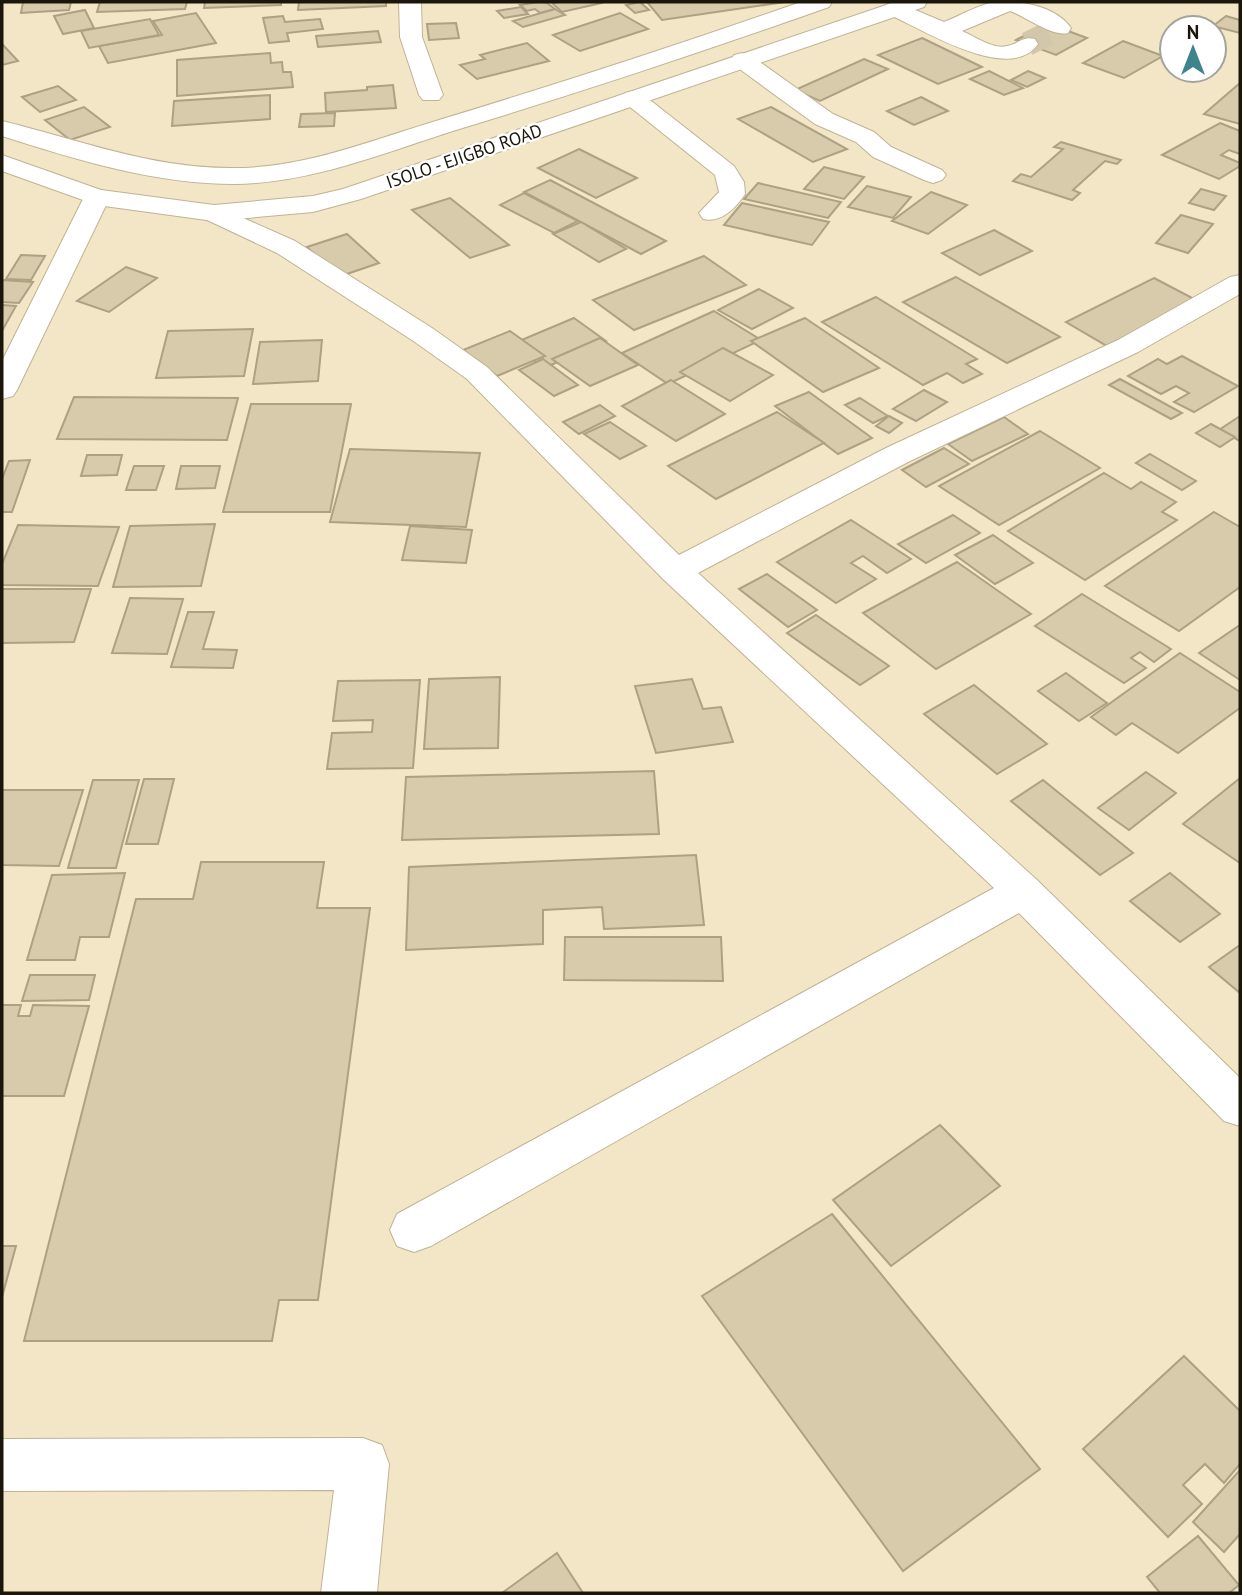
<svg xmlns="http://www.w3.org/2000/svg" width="1242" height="1595" font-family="'PT Sans',sans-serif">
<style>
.building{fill:#d8cbac;stroke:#ada183;stroke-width:2}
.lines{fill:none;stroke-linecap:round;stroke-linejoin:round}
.minor-tunnel{stroke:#d2c7aa;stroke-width:24;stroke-dasharray:24 12;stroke-linecap:butt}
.minor-casing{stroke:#bfb395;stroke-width:2}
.major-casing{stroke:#bfb395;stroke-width:2}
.minor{fill:#fff;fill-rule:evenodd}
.major{fill:#fff;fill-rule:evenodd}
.labels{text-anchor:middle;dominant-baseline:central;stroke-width:5;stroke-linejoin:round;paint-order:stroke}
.far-street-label{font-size:18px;fill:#1a160a;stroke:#fff}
</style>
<rect width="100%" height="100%" fill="#f3e6c6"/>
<g class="building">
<path d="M23,2H71L69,10L21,13Z"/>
<path d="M100,2H187L185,9L97,12Z"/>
<path d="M205,2H281V5L204,8Z"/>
<path d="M299,2H386V6L298,10Z"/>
<path d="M539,2L547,3L555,9L540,13L535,9L527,11L520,5Z"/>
<path d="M558,2H601L602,3L562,12L552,3Z"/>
<path d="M640,2L649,10L635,13L626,5Z"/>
<path d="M647,2H785L662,20Z"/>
<path d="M521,7L528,14L504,18L497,11Z"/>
<path d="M555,9L565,15L523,27L513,21Z"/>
<path d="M85,10L94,28L63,34L54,16Z"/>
<path d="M196,13L216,43L108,63L99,46L162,35L153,21Z"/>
<path d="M620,13L648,29L580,51L553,35Z"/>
<path d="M283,16L285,22L320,19L323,29L287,33L289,41L269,43L263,18Z"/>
<path d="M1226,16L1240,20V33L1213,26Z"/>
<path d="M150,19L159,35L89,48L81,31Z"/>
<path d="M456,23L459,38L429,40L427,24Z"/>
<path d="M1047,24L1060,28L1087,38L1056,55L1016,40Z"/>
<path d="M378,31L381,42L318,47L316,36Z"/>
<path d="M922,38L982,67L938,84L878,55Z"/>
<path d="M1123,41L1163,56L1124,78L1083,63Z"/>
<path d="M527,43L549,61L477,79L460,65L485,59L480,55Z"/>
<path d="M2,44L18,61L2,65Z"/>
<path d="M270,53L271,63L282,62L283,72H291L293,87L177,96V60Z"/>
<path d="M864,59L888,69L820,101L795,90Z"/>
<path d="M989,71L1023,88L1004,95L970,79Z"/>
<path d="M1028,71L1045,78L1027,87L1011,80Z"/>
<path d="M1240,83V124L1204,114Z"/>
<path d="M393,85L396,108L326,112L325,93L367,90V87Z"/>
<path d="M58,86L76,100L40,112L22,97Z"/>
<path d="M270,95V119L172,126L174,101Z"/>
<path d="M921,97L948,111L914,125L887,111Z"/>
<path d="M84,107L110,127L70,140L45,120Z"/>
<path d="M771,107L847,149L813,162L738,119Z"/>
<path d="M335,113L334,126L299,127L301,114Z"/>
<path d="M1220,123L1240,131V154L1229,150L1221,155L1240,163V166L1219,179L1162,155Z"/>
<path d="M1061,142L1121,160L1117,164L1105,161L1073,190L1080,193L1072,200L1013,181L1021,174L1031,177L1063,149L1054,147Z"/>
<path d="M579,149L637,178L596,198L538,168Z"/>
<path d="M824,167L864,177L844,199L804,189Z"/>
<path d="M550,180L666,241L641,254L524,192Z"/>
<path d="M758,183L841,202L828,218L744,199Z"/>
<path d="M867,186L911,197L893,218L848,207Z"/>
<path d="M1201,189L1226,196L1214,210L1189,203Z"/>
<path d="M931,192L967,205L928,234L892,221Z"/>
<path d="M524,193L578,221L554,233L500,205Z"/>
<path d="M450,198L509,245L470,258L412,210Z"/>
<path d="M742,203L829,222L812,245L724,225Z"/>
<path d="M1181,215L1213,224L1188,253L1156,243Z"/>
<path d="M581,222L626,249L599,262L553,234Z"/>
<path d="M994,230L1032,251L980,275L942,253Z"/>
<path d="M347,234L379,263L338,277L307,247Z"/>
<path d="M21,255L45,256L31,280L6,279Z"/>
<path d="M704,256L746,285L634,330L593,300Z"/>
<path d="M126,267L157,278L109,312L77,301Z"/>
<path d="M956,277L1060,337L1007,363L903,302Z"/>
<path d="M1154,278L1196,300L1107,346L1066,322Z"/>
<path d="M2,280L33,282L19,303L2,302Z"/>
<path d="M759,289L793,308L752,329L718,310Z"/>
<path d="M876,297L977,359L966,364L982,374L963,383L947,373L923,385L822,322Z"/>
<path d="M2,305L16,306L2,331Z"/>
<path d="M714,311L761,340L668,384L622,353Z"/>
<path d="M574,318L606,341L544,368L512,344Z"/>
<path d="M805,318L879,368L823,392L751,341Z"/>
<path d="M253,329L244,376L156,378L168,331Z"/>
<path d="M510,331L545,356L497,376L463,350Z"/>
<path d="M600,338L638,365L590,386L552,359Z"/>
<path d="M322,340L318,381L253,384L260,342Z"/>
<path d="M723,348L773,375L730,401L680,372Z"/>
<path d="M1182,356L1238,386L1194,412L1174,402L1189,393L1176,386L1161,394L1128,376L1158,359L1167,364Z"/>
<path d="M543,359L578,385L554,396L519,370Z"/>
<path d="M1120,379L1182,413L1171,419L1109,385Z"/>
<path d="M671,380L725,414L676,441L622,406Z"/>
<path d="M924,390L947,402L916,421L893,409Z"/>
<path d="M809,392L872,438L838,454L775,406Z"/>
<path d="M74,397L238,398L227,440L57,439Z"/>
<path d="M860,398L888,416L873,423L845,405Z"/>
<path d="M251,404H351L330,512H223Z"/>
<path d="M600,405L615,416L579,434L563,422Z"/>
<path d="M777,412L824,443L716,499L668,466Z"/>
<path d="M889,416L902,423L889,433L876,426Z"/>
<path d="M1240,416V441L1219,430Z"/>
<path d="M1004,417L1028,434L972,461L948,444Z"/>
<path d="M610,422L646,446L620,459L584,434Z"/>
<path d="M1211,424L1235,437L1220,447L1196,433Z"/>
<path d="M1040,431L1100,468L999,525L939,486Z"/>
<path d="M944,448L969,464L926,487L902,470Z"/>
<path d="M350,449L480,453L466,527L330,522Z"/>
<path d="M1150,454L1196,481L1182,490L1136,463Z"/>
<path d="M87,455H122L117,475L81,476Z"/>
<path d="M30,460L12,512H2V479L9,461Z"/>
<path d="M134,466H164L156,490H126Z"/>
<path d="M181,466H220L215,488L176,489Z"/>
<path d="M1104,473L1131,489L1141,482L1176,502L1162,512L1177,520L1085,580L1008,531Z"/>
<path d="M1214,512L1240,527V587L1179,631L1105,586Z"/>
<path d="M953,515L980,533L926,563L898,544Z"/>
<path d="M851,520L911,559L887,573L863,556L851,563L876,579L836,603L777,562Z"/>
<path d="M215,524L201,586L113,587L130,526Z"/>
<path d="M18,525L119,527L98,586L2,585V564Z"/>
<path d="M410,526L472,530L466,563L402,560Z"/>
<path d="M993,535L1033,563L995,584L955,555Z"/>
<path d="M957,562L1031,614L936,669L863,613Z"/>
<path d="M767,574L817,610L788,627L739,589Z"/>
<path d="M2,589H91L74,642L2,643Z"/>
<path d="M1082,594L1171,649L1154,662L1140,652L1131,658L1146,668L1124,683L1035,626Z"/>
<path d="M130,598L183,599L167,654L112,653Z"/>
<path d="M188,612H214L203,649L237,650L233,668L171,667Z"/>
<path d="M816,615L889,666L860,685L787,633Z"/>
<path d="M1240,625V680L1199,653Z"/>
<path d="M1180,653L1240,692V708L1178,753L1132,723L1116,735L1091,717Z"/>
<path d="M1066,673L1107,703L1079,721L1038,691Z"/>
<path d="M500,677L498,748L424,749L429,679Z"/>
<path d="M692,679L703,709L721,707L733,742L656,753L635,686Z"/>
<path d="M420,680L413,768L327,769L332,733L372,732L373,720L333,721L338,681Z"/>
<path d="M974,685L1047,744L997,774L924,714Z"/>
<path d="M654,771L659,834L402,840L406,777Z"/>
<path d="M1146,772L1176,793L1129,830L1098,808Z"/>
<path d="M1240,778V863L1183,824Z"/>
<path d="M144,779H174L158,844H126Z"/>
<path d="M93,780H139L116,868H68Z"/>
<path d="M1043,780L1133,853L1100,875L1011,801Z"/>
<path d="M2,790H83L59,866L2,865Z"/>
<path d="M696,855L704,925L604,929L602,907L543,910V944L406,950L409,867Z"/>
<path d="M201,862H324L317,908H370L318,1300H279L272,1341H24L136,899H193Z"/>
<path d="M125,873L109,937H80L75,960H27L52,875Z"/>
<path d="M1170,873L1220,914L1180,942L1130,901Z"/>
<path d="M565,937H721L723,981L564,980Z"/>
<path d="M1240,945V993L1209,967Z"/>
<path d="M30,975H95L89,1000L22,1001Z"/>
<path d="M2,1005H21L18,1016H30L33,1005L89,1006L64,1096H2Z"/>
<path d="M940,1125L1000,1186L891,1266L833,1200Z"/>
<path d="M832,1214L1040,1469L903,1571L702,1296Z"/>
<path d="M2,1246H16L2,1297Z"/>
<path d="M1184,1356L1240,1411V1464L1224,1483L1205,1464L1183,1485L1202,1504L1168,1537L1083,1449Z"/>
<path d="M1240,1470V1534L1224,1552L1193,1522Z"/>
<path d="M1198,1536L1239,1585L1229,1593H1160L1147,1577Z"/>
<path d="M557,1553L583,1593H502Z"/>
</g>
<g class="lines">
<path class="minor-tunnel" d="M1027,44L1060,28"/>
<g class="minor-casing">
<g id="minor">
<path d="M399,2H421L422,37L443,95L439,100H423L419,95L400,37Z"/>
<path d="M896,2L944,22C960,16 979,4 995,2C1020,0 1056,6 1071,28L1068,33C1052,37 1026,17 1010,11L962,31C974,36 994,50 1007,46C1019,44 1022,36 1035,39L1038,44C1010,85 922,29 888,14L885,9L888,4Z"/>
<path d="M742,53L750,55L833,114L874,132L891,147L942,170L946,175L942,180L933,183L924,180L873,157L856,142L815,124L734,65L731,60L734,55Z"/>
<path d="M633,91L641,93L734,166L744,182L745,194C735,209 721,223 703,219L699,213L719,192L715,175L625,103L621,98L625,93Z"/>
<path d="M97,189L106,192L110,197L17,390L13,396L2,399V361L84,197L88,192Z"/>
<path d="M214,205L295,241L432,328L487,367L679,555L886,448L1118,340L1230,277L1240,275V294L1138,352L908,462L698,573L1037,880L1240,1078V1126L1224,1121L1019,913L431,1246L414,1252L397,1246L390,1230L397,1214L994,888L663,579L467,379L412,340L277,253L205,219L201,213L205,207Z"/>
<path d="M363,1438L382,1445L389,1464L377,1593H321L334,1490L2,1491V1439Z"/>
</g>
</g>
<g class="major-casing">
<g id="major">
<path d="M801,2H832L829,7C705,51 581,92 456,130C383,153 312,183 235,184C155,184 77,160 2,136V121C80,140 153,169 234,168C306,168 372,140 439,120C561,83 681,44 801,2Z"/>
<path d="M895,2H927L924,7L361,199L313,212L214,221L97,205L2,171V155L101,190L214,205L313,196L343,189Z"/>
</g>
</g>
<use href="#minor" class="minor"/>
<use href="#major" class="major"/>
</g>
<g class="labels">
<g class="far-street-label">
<text transform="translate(464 156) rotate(-19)">ISOLO - EJIGBO ROAD</text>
</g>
</g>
<rect width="1242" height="1595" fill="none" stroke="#1a160a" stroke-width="7"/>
<g transform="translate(1193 49)"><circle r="33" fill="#ffffff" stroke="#a3a29d" stroke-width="2"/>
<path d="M0-5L12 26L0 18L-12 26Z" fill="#3d848c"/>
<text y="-10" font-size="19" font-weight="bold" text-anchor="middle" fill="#1a160a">N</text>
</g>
</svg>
